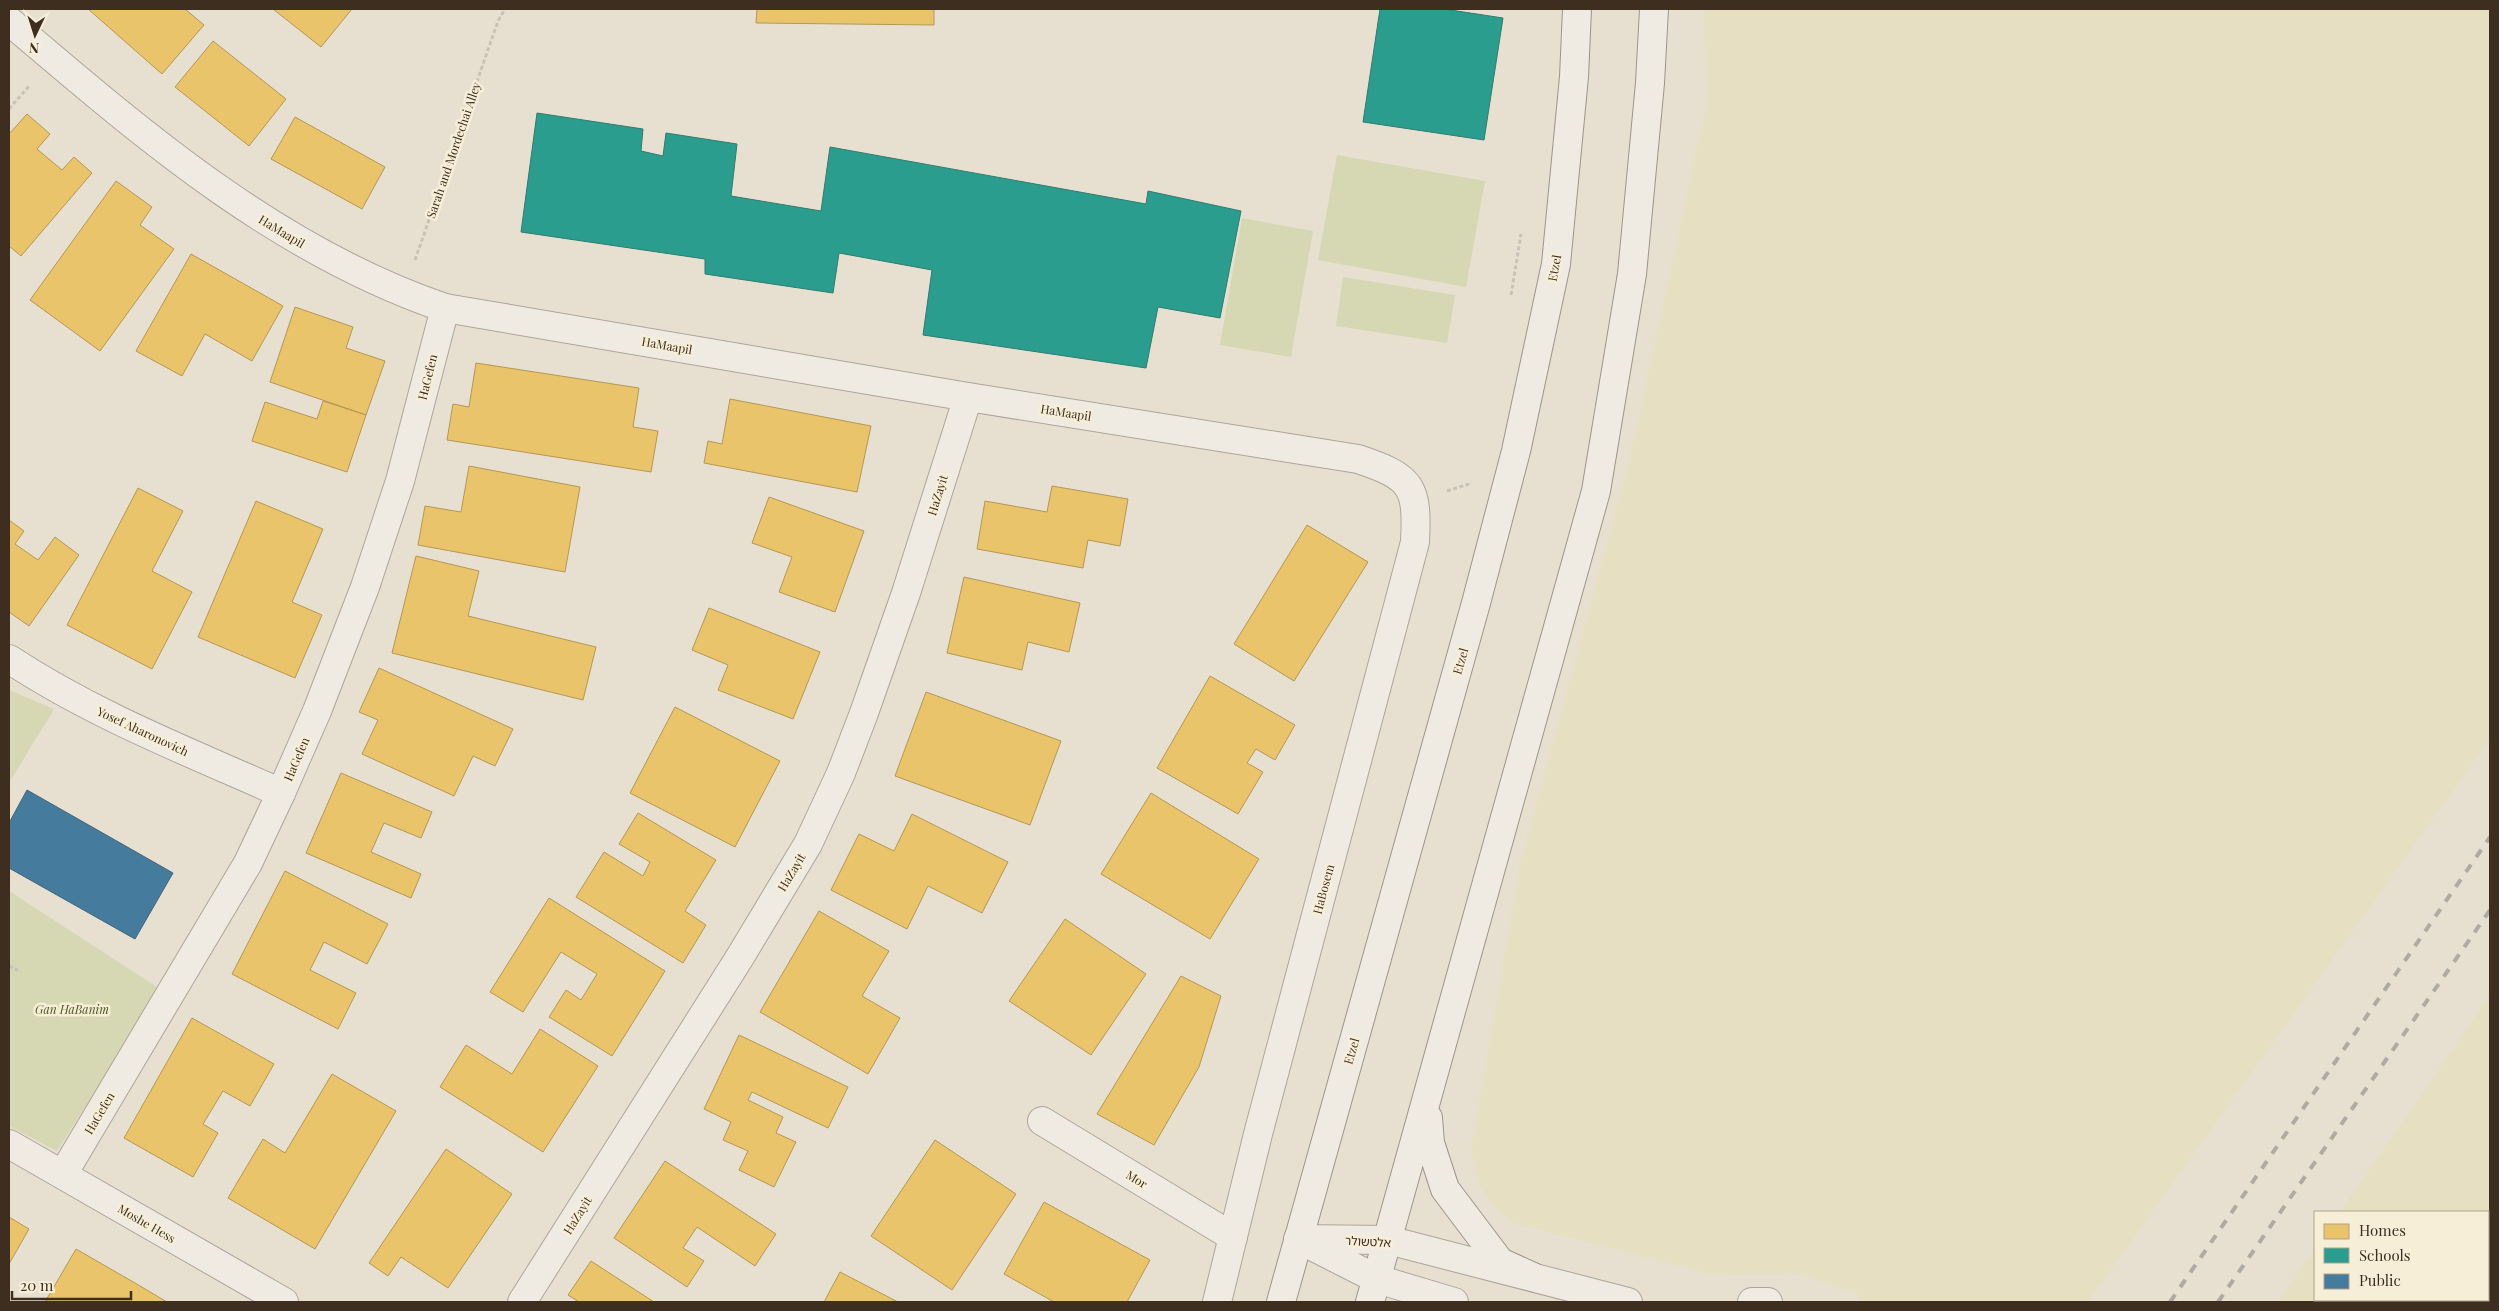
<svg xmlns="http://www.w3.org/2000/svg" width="2499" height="1311" font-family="'Playfair Display','Noto Sans Hebrew',serif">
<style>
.farmland{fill:#e6dfc2}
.green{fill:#d6d7b3}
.homes{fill:#e9c46a;stroke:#b59754}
.schools{fill:#2a9d8f;stroke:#307c6e}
.public{fill:#457b9d;stroke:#436478}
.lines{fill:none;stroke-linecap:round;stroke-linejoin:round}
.street-casing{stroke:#ada599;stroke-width:30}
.secondary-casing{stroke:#9c958a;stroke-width:30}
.path{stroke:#c8c2b9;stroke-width:3;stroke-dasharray:4 2.5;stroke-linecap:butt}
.street{stroke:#efebe3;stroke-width:28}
.secondary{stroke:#efebe3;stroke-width:28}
.rail{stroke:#afaaa2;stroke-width:4;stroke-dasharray:9 9;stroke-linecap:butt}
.labels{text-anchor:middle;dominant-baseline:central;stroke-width:5;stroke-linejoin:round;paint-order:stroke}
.street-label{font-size:12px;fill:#3d2e20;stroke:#f7eed8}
.park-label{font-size:12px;font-style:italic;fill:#4d5a26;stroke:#f7eed8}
</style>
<rect width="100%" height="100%" fill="#e7e0d1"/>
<g class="farmland">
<path d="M1703,9H2490V739L2088,1302H1858V1294L1795,1273L1714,1275L1513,1223L1490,1202L1478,1184L1471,1149L1520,863L1629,461L1707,100Z"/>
<path d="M2490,995V1302H2278L2315,1248V1300H2488V1212H2340Z"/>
</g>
<g class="green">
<path d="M1337,155L1485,181L1466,287L1318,260Z"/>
<path d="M1242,218L1313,231L1291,357L1220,345Z"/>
<path d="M1343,277L1455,295L1447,343L1336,326Z"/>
<path d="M9,690L54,709L9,783Z"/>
<path d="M9,891L160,989L57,1151L9,1126Z"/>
</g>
<g class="homes">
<path d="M88,9H185L204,25L162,74Z"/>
<path d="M273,9H352L321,47Z"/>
<path d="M757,9H934V25L756,23Z"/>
<path d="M213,41L286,99L249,146L175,87Z"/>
<path d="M27,114L50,134L37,149L62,170L74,157L92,173L21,256L9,246V134Z"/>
<path d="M295,117L385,167L362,209L271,159Z"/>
<path d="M116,181L152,207L140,225L174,249L100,351L30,300Z"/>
<path d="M191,254L283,306L252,361L205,334L182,376L136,351Z"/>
<path d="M295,307L353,327L346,348L385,361L366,415L270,382Z"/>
<path d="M476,363L639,388L633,427L658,431L651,472L447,440L453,404L469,407Z"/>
<path d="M730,399L871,426L857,492L704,463L708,441L722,444Z"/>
<path d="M323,401L366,415L347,472L252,441L265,402L317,419Z"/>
<path d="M469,466L580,487L565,572L418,545L425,506L461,512Z"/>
<path d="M1052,486L1128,499L1120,546L1088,540L1083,568L977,549L985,501L1047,512Z"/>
<path d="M138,488L183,511L152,571L192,592L152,669L67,625Z"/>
<path d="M769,497L864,531L835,612L779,592L792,557L752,543Z"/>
<path d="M256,501L323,529L292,602L322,615L295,678L198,637Z"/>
<path d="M9,520L24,531L15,544L38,560L55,537L79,555L29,626L9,612Z"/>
<path d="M1307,525L1368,562L1294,681L1234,644Z"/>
<path d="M416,556L479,571L468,616L596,647L583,700L392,653Z"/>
<path d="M964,577L1080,603L1069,652L1028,642L1022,670L947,653Z"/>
<path d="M709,608L820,652L793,719L718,690L728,665L692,650Z"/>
<path d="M379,668L513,729L495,766L473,756L454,796L362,754L378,720L359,712Z"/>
<path d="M1210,676L1295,725L1275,760L1256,749L1247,763L1263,772L1238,814L1157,768Z"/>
<path d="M926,692L1061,741L1030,825L895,776Z"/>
<path d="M675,707L780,761L735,847L630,793Z"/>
<path d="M341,773L432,812L421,838L384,823L371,852L421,874L411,898L306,853Z"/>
<path d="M1151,793L1259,859L1210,939L1101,874Z"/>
<path d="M638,813L716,860L685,911L706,925L683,963L576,897L604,852L643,876L650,862L619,844Z"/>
<path d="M912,814L1008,862L982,913L928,886L907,929L831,890L859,834L894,851Z"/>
<path d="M285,871L388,924L367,964L324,942L310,970L356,993L338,1029L232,974Z"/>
<path d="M549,898L665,971L612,1056L549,1017L566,990L581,1000L597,974L561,952L523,1012L490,992Z"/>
<path d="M819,911L889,951L862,996L900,1018L868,1074L760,1012Z"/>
<path d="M1065,919L1146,974L1091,1055L1009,1001Z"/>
<path d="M1181,976L1221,996L1199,1067L1154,1145L1097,1114Z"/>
<path d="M192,1018L274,1064L250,1106L223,1091L203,1124L218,1133L193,1177L124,1138Z"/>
<path d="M540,1029L598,1066L543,1152L440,1087L466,1045L512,1074Z"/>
<path d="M739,1035L848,1087L828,1128L752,1092L748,1100L783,1117L776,1133L796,1142L774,1187L739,1170L748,1151L723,1140L731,1122L704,1109Z"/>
<path d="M332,1074L396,1111L315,1249L228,1198L263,1139L285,1153Z"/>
<path d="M935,1140L1016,1194L952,1290L871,1236Z"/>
<path d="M446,1149L512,1194L448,1288L401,1257L388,1276L369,1263Z"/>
<path d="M665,1161L776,1234L755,1266L697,1227L683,1248L704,1261L687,1287L614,1238Z"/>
<path d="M1044,1202L1150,1260L1127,1302H1054L1004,1274Z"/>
<path d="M9,1217L29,1229L9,1264Z"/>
<path d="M76,1249L135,1283L167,1302H45Z"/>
<path d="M591,1261L654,1302H579L568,1295Z"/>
<path d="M840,1272L898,1302H824Z"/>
</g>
<g class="schools">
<path d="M1380,9H1444L1503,18L1484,140L1363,122Z"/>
<path d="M537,113L643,129L641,151L663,156L666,133L737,144L731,196L821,211L830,147L1146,204L1148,191L1241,211L1220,318L1158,307L1146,368L923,335L932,270L839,253L833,293L705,274V259L521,232Z"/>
</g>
<path class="public" d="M27,790L173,873L135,939L9,868V823Z"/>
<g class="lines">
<g class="street-casing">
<g id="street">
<path d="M9,21C142,134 277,251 445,308L968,397L1358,459C1412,477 1418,486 1415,542L1258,1134L1217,1302"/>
<path d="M9,659C94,715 189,752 281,793"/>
<path d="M1042,1121L1233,1237"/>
<path d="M9,1144L284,1302"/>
<path d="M63,1174L248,863L281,793L317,711L365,587L400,481L445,308"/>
<path d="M1298,1239L1388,1240L1628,1302"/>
<path d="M1304,1242L1377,1279L1454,1302"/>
<path d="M522,1302L740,957L808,844L841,773L864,713L906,593L968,397"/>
<path d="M1752,1302H1768"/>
</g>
</g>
<g class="secondary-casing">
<g id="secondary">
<path d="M1428,1118L1430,1143L1445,1189L1500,1262L1533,1277"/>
<path d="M1281,1302L1476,603L1516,451L1556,264L1574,77L1577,9"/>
<path d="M1370,1302L1596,491L1632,274L1650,83L1654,9"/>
</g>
</g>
<g class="path">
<path d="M9,109L30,85"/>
<path d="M415,260L498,21L505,9"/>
<path d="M1511,295L1521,234"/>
<path d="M1447,491L1472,483"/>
<path d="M9,966L21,972"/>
</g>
<use href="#street" class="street"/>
<use href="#secondary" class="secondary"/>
<g class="rail">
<path d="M2170,1302L2490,837"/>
<path d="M2218,1302L2490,910"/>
</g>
</g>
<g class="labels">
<g class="street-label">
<text transform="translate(453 150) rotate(-71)">Sarah and Mordechai Alley</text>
<text transform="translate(282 231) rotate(31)">HaMaapil</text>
<text transform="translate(1554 268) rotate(-80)">Etzel</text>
<text transform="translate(667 345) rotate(10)">HaMaapil</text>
<text transform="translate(427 377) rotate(-76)">HaGefen</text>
<text transform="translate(1066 412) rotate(9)">HaMaapil</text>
<text transform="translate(937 495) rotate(-73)">HaZayit</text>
<text transform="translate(1460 661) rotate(-74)">Etzel</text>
<text transform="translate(143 731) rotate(25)">Yosef Aharonovich</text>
<text transform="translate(296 759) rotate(-67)">HaGefen</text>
<text transform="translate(791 872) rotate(-59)">HaZayit</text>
<text transform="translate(1323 889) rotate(-75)">HaBosem</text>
<text transform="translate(1351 1051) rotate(-74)">Etzel</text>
<text transform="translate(99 1113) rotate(-59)">HaGefen</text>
<text transform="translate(1137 1179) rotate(31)">Mor</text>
<text transform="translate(577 1215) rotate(-58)">HaZayit</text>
<text transform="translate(147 1223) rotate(30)">Moshe Hess</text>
<text transform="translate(1368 1241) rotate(3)">אלטשולר</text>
</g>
<g class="park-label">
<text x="72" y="1009">Gan HaBanim</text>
</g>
</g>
<rect width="2499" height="1311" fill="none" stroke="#3d2e20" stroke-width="20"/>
<rect x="2314" y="1211" width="175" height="90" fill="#f7eed8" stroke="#ada18e"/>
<rect x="2324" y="1224" width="25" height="15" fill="#e9c46a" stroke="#ada18e"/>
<text x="2359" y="1236" font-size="15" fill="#3d2e20">Homes</text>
<rect x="2324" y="1248" width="25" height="15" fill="#2a9d8f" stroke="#ada18e"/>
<text x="2359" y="1261" font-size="15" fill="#3d2e20">Schools</text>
<rect x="2324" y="1274" width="25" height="15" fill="#457b9d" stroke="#ada18e"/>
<text x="2359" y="1286" font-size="15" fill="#3d2e20">Public</text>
<g transform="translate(35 35) rotate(184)" stroke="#f7eed8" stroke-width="4" paint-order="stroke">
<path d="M0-4L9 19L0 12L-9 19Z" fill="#3d2e20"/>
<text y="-8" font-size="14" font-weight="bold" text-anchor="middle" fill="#3d2e20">N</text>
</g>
<path d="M12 1291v8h119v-8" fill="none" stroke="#3d2e20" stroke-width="2.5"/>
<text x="20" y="1291" font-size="15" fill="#3d2e20" stroke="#f7eed8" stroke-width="4" paint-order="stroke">20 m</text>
</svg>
